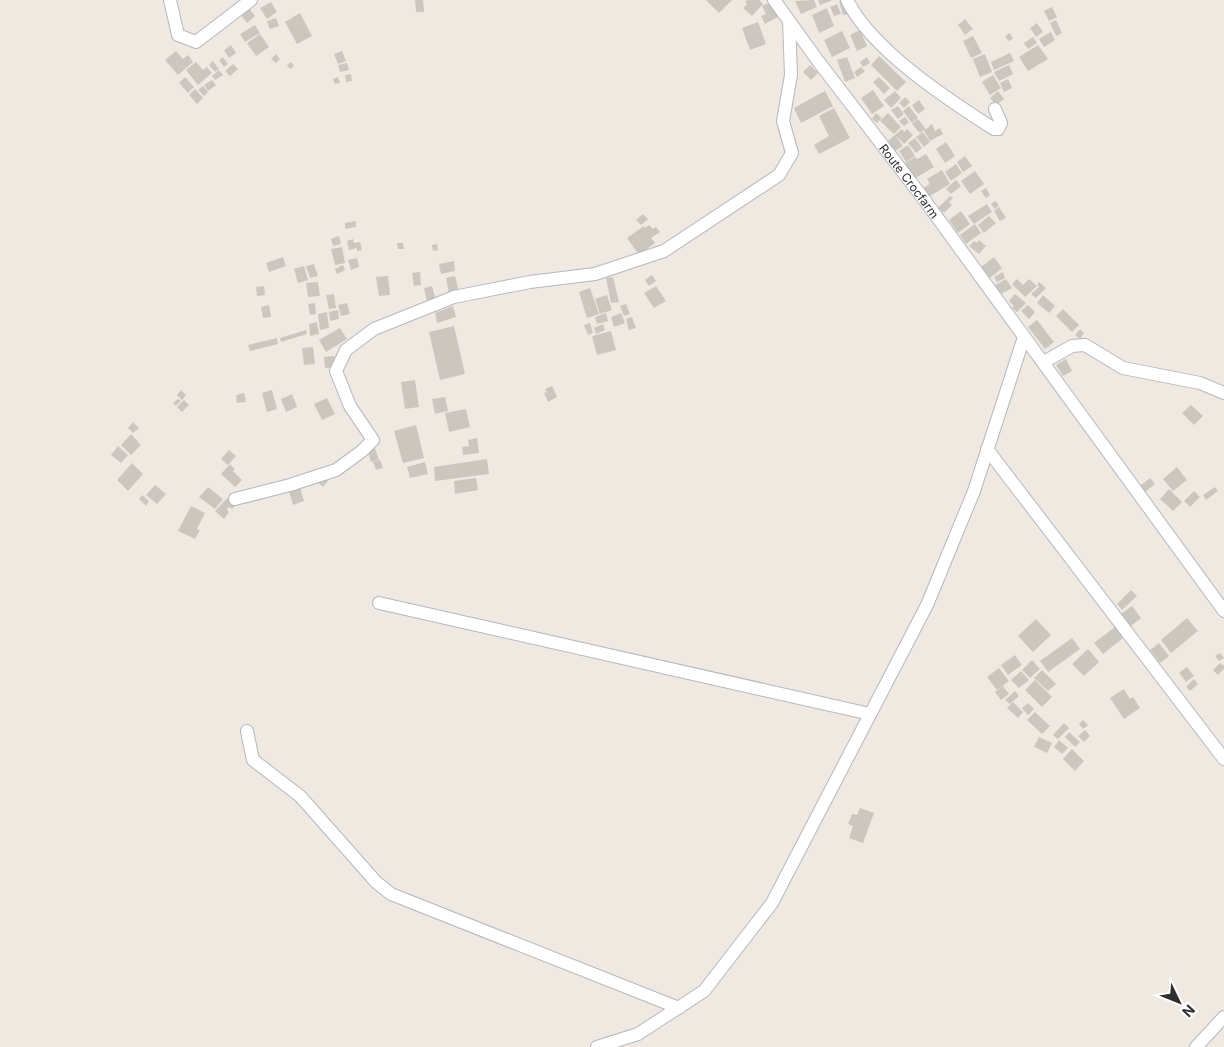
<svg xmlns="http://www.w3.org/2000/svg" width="1224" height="1047" font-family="Inter,sans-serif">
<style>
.building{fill:#cbc7bf}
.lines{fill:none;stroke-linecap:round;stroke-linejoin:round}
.minor-casing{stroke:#b4b7c1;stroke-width:14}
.minor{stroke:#fff;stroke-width:12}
.labels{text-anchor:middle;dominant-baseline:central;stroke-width:5;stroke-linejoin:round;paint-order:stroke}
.street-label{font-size:12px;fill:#2e2e2e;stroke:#fff}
</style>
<rect width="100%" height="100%" fill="#efe9e1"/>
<g class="building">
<path d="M415,0H423L424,12H416Z"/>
<path d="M706,0H732L719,13Z"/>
<path d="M747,0H759L763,4L752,16L743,8L747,4L745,2Z"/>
<path d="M814,0L817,7L801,14L795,1Z"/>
<path d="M818,0H833L820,5Z"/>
<path d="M843,0L849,14L843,15L839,1Z"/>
<path d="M271,2L277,12L267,19L260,8Z"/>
<path d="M771,2L778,17L765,24L761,16L766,14L762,6Z"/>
<path d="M837,4L841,14L834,16L830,7Z"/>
<path d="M248,7L255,16L247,23L240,14Z"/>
<path d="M1052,7L1057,17L1049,21L1044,11Z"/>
<path d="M827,8L834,26L819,33L812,15Z"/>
<path d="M300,13L312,36L297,44L285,22Z"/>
<path d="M276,18L279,26L270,29L267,21Z"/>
<path d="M965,19L973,29L965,35L958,25Z"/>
<path d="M1056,20L1062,33L1056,36L1050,23Z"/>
<path d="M758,22L766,44L750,50L742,28Z"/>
<path d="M1037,23L1043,32L1036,37L1030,28Z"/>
<path d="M255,25L260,33L245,42L240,34Z"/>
<path d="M860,30L867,46L857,51L850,35Z"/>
<path d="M842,31L850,48L832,57L824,40Z"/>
<path d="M1051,32L1055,40L1044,47L1039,39Z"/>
<path d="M1010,33L1013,39L1008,41L1005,36Z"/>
<path d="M260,34L269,47L256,56L247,43Z"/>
<path d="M973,36L982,53L971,58L963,41Z"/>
<path d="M1033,37L1037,43L1028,49L1024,43Z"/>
<path d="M231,45L236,53L229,58L224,50Z"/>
<path d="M1038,45L1048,59L1028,71L1019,57Z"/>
<path d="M176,51L183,59L188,55L193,62L178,75L165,60Z"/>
<path d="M342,51L346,61L338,64L334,54Z"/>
<path d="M1010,53L1014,61L994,70L991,62Z"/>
<path d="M276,54L280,59L276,63L271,59Z"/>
<path d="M985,54L992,72L980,77L973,59Z"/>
<path d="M879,56L906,82L897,91L871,65Z"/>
<path d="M223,57L228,64L224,67L219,60Z"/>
<path d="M847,57L855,78L845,82L837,60Z"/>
<path d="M867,57L870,63L863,67L860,62Z"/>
<path d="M213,61L219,69L215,72L209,65Z"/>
<path d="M196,62L203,70L207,67L212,73L198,85L186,70Z"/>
<path d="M291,62L294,66L290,69L287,65Z"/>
<path d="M347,63L349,70L340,72L338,65Z"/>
<path d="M233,64L238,69L230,76L225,71Z"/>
<path d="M810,65L818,73L811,80L803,72Z"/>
<path d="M1009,65L1013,74L999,81L994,72Z"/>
<path d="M861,67L865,71L857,77L854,72Z"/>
<path d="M219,70L223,75L215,80L212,76Z"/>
<path d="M351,74L352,81L346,82L345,75Z"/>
<path d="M993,75L1001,88L990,95L982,82Z"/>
<path d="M185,77L194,87L188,93L179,83Z"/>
<path d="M338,77L340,83L335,84L333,79Z"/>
<path d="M879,77L890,88L884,94L873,82Z"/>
<path d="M1008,79L1012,88L1004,92L1000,83Z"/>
<path d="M212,80L216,85L208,91L204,85Z"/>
<path d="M203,86L208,92L204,96L198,90Z"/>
<path d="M195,89L203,98L197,104L189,95Z"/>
<path d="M873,90L884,106L872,114L861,98Z"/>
<path d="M825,91L833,106L801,123L794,108Z"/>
<path d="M895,91L901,98L891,108L884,100Z"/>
<path d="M998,91L1004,99L996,105L990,98Z"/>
<path d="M905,97L910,102L904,108L899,103Z"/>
<path d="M919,100L925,109L918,114L912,105Z"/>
<path d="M898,106L904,114L898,119L891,110Z"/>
<path d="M909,106L918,118L912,123L903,111Z"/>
<path d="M834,108L850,138L819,154L814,145L829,136L819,116Z"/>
<path d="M876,113L882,118L877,123L872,119Z"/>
<path d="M888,113L901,127L894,134L880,121Z"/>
<path d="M905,117L909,122L904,126L899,121Z"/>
<path d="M918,119L926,129L920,133L912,124Z"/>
<path d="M932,124L935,131L940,128L943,134L930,141L924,131Z"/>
<path d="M902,129L904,132L907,129L913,135L904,144L896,136L903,146L895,151L888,141Z"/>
<path d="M923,132L930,142L924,147L916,137Z"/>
<path d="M915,138L922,148L916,153L908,143Z"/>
<path d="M946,142L955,156L945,163L936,149Z"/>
<path d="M908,145L915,156L906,162L899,151Z"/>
<path d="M926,154L934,167L914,179L905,163L915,157L917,159Z"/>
<path d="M965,156L972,166L963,172L957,162Z"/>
<path d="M956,164L962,173L951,181L945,172Z"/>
<path d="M942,170L950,184L928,197L923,188L930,184L927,179Z"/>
<path d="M975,171L984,184L970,194L961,181Z"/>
<path d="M956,180L961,186L951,194L946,189Z"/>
<path d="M986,188L990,195L986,198L981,191Z"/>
<path d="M950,196L953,198L949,202L952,205L944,213L938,208Z"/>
<path d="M995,201L999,205L995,209L991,204Z"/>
<path d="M987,204L992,212L974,224L968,216Z"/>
<path d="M999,207L1006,218L1000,221L994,211Z"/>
<path d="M961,211L970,224L958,233L949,220Z"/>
<path d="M643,214L648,219L641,225L636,220Z"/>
<path d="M989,216L996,223L984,233L978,225Z"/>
<path d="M356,221V227L345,229V223Z"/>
<path d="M975,224L981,233L966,244L960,235Z"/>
<path d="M649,225L653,229L656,227L660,232L651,238L655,243L639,255L627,238L644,226L645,228Z"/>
<path d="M339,236L341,244L333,246L331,239Z"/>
<path d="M353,239L354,243L360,242L362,250L357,251V248L349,250L347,241Z"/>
<path d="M979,240L986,246L979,254L969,246L974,241L977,243Z"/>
<path d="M397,243H403L404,249H398Z"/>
<path d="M437,244L438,250L433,251L432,245Z"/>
<path d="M342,247L345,263L335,265L331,249Z"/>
<path d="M283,257L286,266L269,272L266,263Z"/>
<path d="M994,257L1002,268L990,278L981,267Z"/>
<path d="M357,258L359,267L351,270L348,260Z"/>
<path d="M454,261L455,271L441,274L439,264Z"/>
<path d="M314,264L318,276L310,278L306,266Z"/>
<path d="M343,265L345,270L337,274L335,269Z"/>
<path d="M304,266L308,280L298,283L294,269Z"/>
<path d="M420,272L421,285L414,286L412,273Z"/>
<path d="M1003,272L1005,278L997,282L994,277Z"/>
<path d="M652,275L656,281L649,286L645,280Z"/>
<path d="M388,276L390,295L379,296L376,277Z"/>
<path d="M455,276L459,292L449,294L446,278Z"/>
<path d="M613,277L619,302L611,303L606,278Z"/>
<path d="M1006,279L1012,288L1001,294L995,285Z"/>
<path d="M1017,279L1023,285L1029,279L1037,286L1025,297L1012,284Z"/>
<path d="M318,282L320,296L308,297L306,283Z"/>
<path d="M1039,282L1046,288L1036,298L1031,294L1039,287L1037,285Z"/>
<path d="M264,286L265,295L257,296L256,287Z"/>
<path d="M432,286L436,301L427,302L424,288Z"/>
<path d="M656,286L666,301L654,308L644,293Z"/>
<path d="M590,288L599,314L587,318L579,292Z"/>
<path d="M334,294L336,308L329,309L326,295Z"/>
<path d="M1015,294L1026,303L1017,312L1012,308L1014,306L1009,301Z"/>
<path d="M607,295L612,310L600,314L595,299Z"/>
<path d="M1043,295L1055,306L1049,313L1037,303Z"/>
<path d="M315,303L316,314L310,315L308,304Z"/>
<path d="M347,303L350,314L341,316L338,305Z"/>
<path d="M626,304L630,314L624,316L620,306Z"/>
<path d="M269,305L271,317L263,318L261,307Z"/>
<path d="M1028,305L1035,312L1029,319L1021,311Z"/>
<path d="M453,306L456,317L437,323L435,313Z"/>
<path d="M1063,309L1079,325L1072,332L1056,316Z"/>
<path d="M338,310L339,319L330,321L329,312Z"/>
<path d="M327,312L329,328L320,330L318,314Z"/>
<path d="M606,313L608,321L597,324L595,317Z"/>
<path d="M621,313L625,323L614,327L611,317Z"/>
<path d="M632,317L636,328L629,330L626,319Z"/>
<path d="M1037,320L1054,342L1045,349L1028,327Z"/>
<path d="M317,322L319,334L310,336L309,324Z"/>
<path d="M590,323L593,333L588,335L584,325Z"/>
<path d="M603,324L605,330L596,334L594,328Z"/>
<path d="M454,326L465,374L440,380L429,332Z"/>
<path d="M340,328L347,339L326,352L319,340Z"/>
<path d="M1080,329L1084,333L1080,339L1075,335Z"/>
<path d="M306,330L307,334L281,342L280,338Z"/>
<path d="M611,331L616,350L597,355L592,336Z"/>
<path d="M277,338L278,344L250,351L248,345Z"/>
<path d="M313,347L315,364L304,365L302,348Z"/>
<path d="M334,356L335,367L325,368L324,357Z"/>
<path d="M1066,359L1072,371L1063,376L1056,365Z"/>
<path d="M415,380L419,407L405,409L401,382Z"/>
<path d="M552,386L557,397L548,402L544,393L547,392L545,389Z"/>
<path d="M181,390L186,395L182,400L177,395Z"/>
<path d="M272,390L277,409L267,412L262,393Z"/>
<path d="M244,393L246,402L237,403L236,395Z"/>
<path d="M292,394L297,407L286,412L281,399Z"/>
<path d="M445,397L448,411L435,414L432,399Z"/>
<path d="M327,398L335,414L322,420L314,404Z"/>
<path d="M178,399L181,401L176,406L173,403Z"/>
<path d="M184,400L189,405L182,412L177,407Z"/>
<path d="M1191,405L1203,416L1194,425L1182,413Z"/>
<path d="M466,409L470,427L449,432L445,413Z"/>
<path d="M133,422L139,428L133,433L128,428Z"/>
<path d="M416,425L424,458L403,463L394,431Z"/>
<path d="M131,434L141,445L131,455L121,445Z"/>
<path d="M477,438L479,453L463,455L462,447L469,446L468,440Z"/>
<path d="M118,446L128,455L121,463L111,455Z"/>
<path d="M375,448L379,460L371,462L368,451Z"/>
<path d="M229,450L236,456L228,465L221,459Z"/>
<path d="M487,459L489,474L435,481L434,467Z"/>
<path d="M380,460L383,468L376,470L373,462Z"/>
<path d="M425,462L428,474L410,478L407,467Z"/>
<path d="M132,463L143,474L128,491L117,480Z"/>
<path d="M230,464L235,469L233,471L242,480L235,487L221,474Z"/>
<path d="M1177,467L1187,480L1173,491L1163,479Z"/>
<path d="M321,476L328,481L323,487L316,481Z"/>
<path d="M476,478L478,490L455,494L454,481Z"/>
<path d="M1150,478L1155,484L1145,492L1140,486Z"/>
<path d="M299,484L304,501L293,505L288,488Z"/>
<path d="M155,485L166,494L157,504L146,495Z"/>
<path d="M208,487L223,499L215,509L199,497Z"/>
<path d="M1215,487L1218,491L1206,500L1203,495Z"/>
<path d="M1169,489L1182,502L1173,511L1160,499Z"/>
<path d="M1194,491L1200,497L1190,507L1184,501Z"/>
<path d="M142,495L149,501L146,506L139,499Z"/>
<path d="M227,498L235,506L232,509L229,507L227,510L229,512L224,519L215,511Z"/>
<path d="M191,506L205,513L197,529L200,530L195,539L178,531Z"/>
<path d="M1131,590L1137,596L1122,610L1117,604Z"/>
<path d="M1132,606L1141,618L1131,626L1121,614Z"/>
<path d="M1187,618L1198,631L1171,653L1161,640Z"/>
<path d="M1036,619L1051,635L1033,652L1018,636Z"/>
<path d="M1115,627L1123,638L1103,654L1094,643Z"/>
<path d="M1072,638L1080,649L1048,672L1040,661Z"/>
<path d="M1159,643L1169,656L1160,663L1150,650Z"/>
<path d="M1088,649L1099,662L1084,676L1072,664Z"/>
<path d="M1220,653L1224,658L1219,661L1215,656Z"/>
<path d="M1015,655L1022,665L1008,675L1001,665Z"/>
<path d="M1032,660L1040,669L1030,678L1022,670Z"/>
<path d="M1220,663L1224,666V669L1218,675L1213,670Z"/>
<path d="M1187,667L1194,676L1186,682L1179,673Z"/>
<path d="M999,668L1009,681L997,690L987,677Z"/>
<path d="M1042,670L1056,684L1048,691L1034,678Z"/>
<path d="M1021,671L1029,680L1019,688L1011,680Z"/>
<path d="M1194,679L1198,684L1190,691L1186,687Z"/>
<path d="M1035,680L1052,697L1042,707L1025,690Z"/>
<path d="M1003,686L1009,694L1001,700L995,692Z"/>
<path d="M1124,689L1130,699L1133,697L1140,708L1124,719L1110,698Z"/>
<path d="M1015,691L1019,696L1010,704L1005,700Z"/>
<path d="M1013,702L1023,712L1018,718L1007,708Z"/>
<path d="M1028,703L1034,709L1028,715L1022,708Z"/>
<path d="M1035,712L1050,726L1042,734L1027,720Z"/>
<path d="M1083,720L1088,725L1083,729L1079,724Z"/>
<path d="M1064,723L1069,728L1058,739L1053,735Z"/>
<path d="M1085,730L1090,736L1084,742L1078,736Z"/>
<path d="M1069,732L1080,742L1075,747L1065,737Z"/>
<path d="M1039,737L1052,743L1047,753L1034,747Z"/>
<path d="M1059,740L1068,748L1062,754L1054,747Z"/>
<path d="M1072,749L1084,761L1075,771L1063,759Z"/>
<path d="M860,808L874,813L863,843L849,838L853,826L848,824L852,814L857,815Z"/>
</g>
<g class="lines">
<g class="minor-casing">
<g id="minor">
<path d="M170,0L178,35L196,42L251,0"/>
<path id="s1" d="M774,0L818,61L926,202L1224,611"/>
<path d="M847,0C872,50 947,99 994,129H998L1001,123L995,109"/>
<path d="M1044,362L1072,346L1085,345L1123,368L1200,383L1224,393"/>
<path d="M987,449L1224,759"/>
<path d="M235,499L290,485L336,470L362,451L373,440L350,406L336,371L346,350L374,329L454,297L530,282L595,274L664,251L779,175L792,153L783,121L791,75L789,21"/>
<path d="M379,603L870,714"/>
<path d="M247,731L253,760L300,796L376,882L391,894L679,1008"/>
<path d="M597,1047L638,1034L704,991L772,903L927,605L974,491L1024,337"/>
<path d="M1196,1047L1224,1017"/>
</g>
</g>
<use href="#minor" class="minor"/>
</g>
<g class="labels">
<g class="street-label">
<text stroke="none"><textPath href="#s1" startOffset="226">Route Crocfarm</textPath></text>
</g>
</g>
<g transform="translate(1179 1002) rotate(133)" stroke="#ffffff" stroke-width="4" paint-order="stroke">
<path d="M0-4L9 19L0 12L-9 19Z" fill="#2e2e2e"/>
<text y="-8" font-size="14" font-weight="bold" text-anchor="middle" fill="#2e2e2e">N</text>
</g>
</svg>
